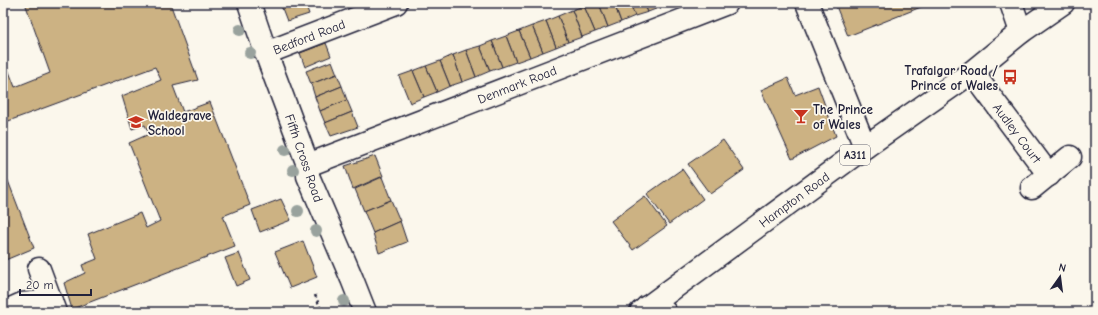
<svg xmlns="http://www.w3.org/2000/svg" width="1098" height="315" font-family="'Comic Neue',sans-serif">
<style>
.building{fill:#ccb283;stroke:#22223b}
.lines{fill:none;stroke-linecap:round;stroke-linejoin:round}
.minor-casing{stroke:#22223b;stroke-width:25}
.major-casing{stroke:#22223b;stroke-width:25}
.path{stroke:#22223b;stroke-width:2.5;stroke-dasharray:3 3;stroke-linecap:butt}
.minor{stroke:#fbf7ec;stroke-width:22}
.major{stroke:#fbf7ec;stroke-width:22}
.tree{fill:#99a29d}
.labels{text-anchor:middle;dominant-baseline:central;stroke-width:3.5;stroke-linejoin:round;paint-order:stroke}
.shield{fill:#fbf7ec;stroke:#636270;stroke-width:1}
.shield-label{font-size:12px;font-weight:bold;fill:#22223b}
.street-label{font-size:13px;fill:#22223b;stroke:#fbf7ec}
.poi-label{font-size:13px;font-weight:bold;fill:#22223b;stroke:#fbf7ec;text-anchor:start}
</style>
<rect width="100%" height="100%" fill="#fbf7ec"/>
<filter id="ink" filterUnits="userSpaceOnUse"><feTurbulence type="fractalNoise" baseFrequency=".025" numOctaves="2"/><feDisplacementMap in="SourceGraphic" scale="8" xChannelSelector="R" yChannelSelector="G"/><feConvolveMatrix kernelMatrix="1 2 1 2 8 2 1 2 1" color-interpolation-filters="sRGB"/></filter>
<g filter="url(#ink)">
<g class="building">
<path d="M25,3H170L198,80L173,86L183,112L210,102L250,205L223,216L235,246L72,309L64,283L85,273L82,265L97,259L88,234L140,213L146,228L160,221L129,143L149,134L145,125L132,129L122,96L161,80L155,67L3,123V56L15,87L50,73Z"/>
<path d="M280,3H305L309,14L287,21Z"/>
<path d="M305,3H323L307,9Z"/>
<path d="M591,3H599L608,27L595,32L584,6Z"/>
<path d="M599,3H614L621,22L608,27Z"/>
<path d="M614,3H630L635,16L621,22Z"/>
<path d="M630,3H644L648,12L635,16Z"/>
<path d="M644,3H660L661,7L648,12Z"/>
<path d="M844,3H931L848,36L836,6Z"/>
<path d="M584,6L595,32L582,37L572,10Z"/>
<path d="M572,10L582,37L568,42L558,16Z"/>
<path d="M558,16L568,42L556,47L546,21Z"/>
<path d="M546,21L556,47L543,52L532,26Z"/>
<path d="M532,26L543,52L530,57L519,31Z"/>
<path d="M519,31L530,57L516,62L506,36Z"/>
<path d="M506,36L516,62L502,67L492,41Z"/>
<path d="M492,41L502,67L490,71L480,46Z"/>
<path d="M326,43L331,56L305,67L300,53Z"/>
<path d="M480,46L490,71L476,77L466,50Z"/>
<path d="M466,50L476,77L462,82L453,55Z"/>
<path d="M453,55L462,82L450,86L440,61Z"/>
<path d="M332,61L337,74L311,84L306,71Z"/>
<path d="M440,61L450,86L437,92L426,66Z"/>
<path d="M426,66L437,92L424,97L413,71Z"/>
<path d="M413,71L424,97L410,103L399,76Z"/>
<path d="M337,74L342,86L315,97L311,84Z"/>
<path d="M788,78L795,95L818,86L836,136L792,159L761,90Z"/>
<path d="M342,86L347,100L320,111L315,97Z"/>
<path d="M347,100L352,112L325,123L320,111Z"/>
<path d="M352,112L358,127L331,136L325,123Z"/>
<path d="M723,140L744,170L710,194L688,164Z"/>
<path d="M375,156L383,176L353,189L345,166Z"/>
<path d="M682,169L703,199L669,224L647,194Z"/>
<path d="M5,173L34,248L3,261V174Z"/>
<path d="M382,177L391,200L364,211L355,189Z"/>
<path d="M645,196L667,226L633,250L611,221Z"/>
<path d="M281,199L291,220L260,232L252,210Z"/>
<path d="M391,200L400,221L373,233L364,211Z"/>
<path d="M400,221L407,242L379,253L373,233Z"/>
<path d="M303,241L317,277L290,288L275,252Z"/>
<path d="M239,253L250,280L236,286L225,258Z"/>
</g>
<g class="lines">
<g class="minor-casing">
<g id="minor">
<path d="M249,3L266,53L308,165V176L352,279L365,312"/>
<path d="M807,3L865,147"/>
<path d="M1011,3L1021,32"/>
<path id="s1" d="M266,53L396,3"/>
<path id="s2" d="M972,72L1049,175"/>
<path id="s3" d="M308,165L727,3"/>
<path d="M1032,188L1070,157"/>
<path d="M39,269L55,312"/>
<path d="M647,307L665,312"/>
<path d="M4,312L22,304L51,301"/>
</g>
</g>
<g class="major-casing">
<g id="major">
<path id="s4" d="M641,312L865,147L972,72L1021,32L1063,3"/>
</g>
</g>
<path class="path" d="M315,295L322,312"/>
<use href="#minor" class="minor"/>
<use href="#major" class="major"/>
</g>
<g class="tree">
<circle cx="240" cy="30" r="6"/>
<circle cx="250" cy="53" r="6"/>
<circle cx="285" cy="150" r="6"/>
<circle cx="293" cy="170" r="6"/>
<circle cx="298" cy="211" r="6"/>
<circle cx="316" cy="231" r="6"/>
<circle cx="344" cy="301" r="6"/>
</g>
</g>
<defs>
<g id="bus-bare" transform="scale(1.2)"><path d="M-5-6H5V4H4V6H2V4H-2V6H-4V4H-5ZM-3.5-4V0h7V-4ZM-3.5 1.2v1.5H-2V1.2ZM2 1.2v1.5H3.5V1.2Z" fill="#c8321e" stroke="#fbf7ec" stroke-width="2.5" paint-order="stroke"/></g>
<g id="bar-bare" transform="scale(1.2)"><path d="M-6-5H6L.8 .8V4.5H3.5V6h-7V4.5H-.8V.8Z" fill="#c8321e" stroke="#fbf7ec" stroke-width="2.5" paint-order="stroke"/></g>
<g id="school-bare" transform="scale(1.2)"><path d="M0-5L7-2L0 1L-7-2ZM-4 1L0 2.5L4 1V4Q0 6-4 4Z" fill="#c8321e" stroke="#fbf7ec" stroke-width="2.5" paint-order="stroke"/></g>
</defs>
<g fill-rule="evenodd">
<use href="#bus-bare" x="1010" y="77"/>
<use href="#bar-bare" x="801" y="116"/>
<use href="#school-bare" x="136" y="122"/>
</g>
<g class="labels">
<rect class="shield" x="840" y="145" width="30" height="20" rx="3"/>
<g class="shield-label">
<text x="855" y="155">A311</text>
</g>
<g class="street-label">
<text stroke="none"><textPath href="#s1" startOffset="46">Bedford Road</textPath></text>
<text stroke="none"><textPath href="#s3" startOffset="224">Denmark Road</textPath></text>
<text stroke="none"><textPath href="#s2" startOffset="76">Audley Court</textPath></text>
<text transform="translate(304 158) rotate(71)">Fifth Cross Road</text>
<text stroke="none"><textPath href="#s4" startOffset="190">Hampton Road</textPath></text>
</g>
<g class="poi-label">
<text x="998" y="70" text-anchor="end">Trafalgar Road /<tspan x="998" dy="15">Prince of Wales</tspan></text>
<text x="813" y="109">The Prince<tspan x="813" dy="15">of Wales</tspan></text>
<text x="148" y="115">Waldegrave<tspan x="148" dy="15">School</tspan></text>
</g>
</g>
<rect width="1098" height="315" fill="none" stroke="#fbf7ec" stroke-width="16"/>
<rect x="8" y="8" width="1082" height="299" fill="none" stroke="#22223b" stroke-width="1.5" filter="url(#ink)"/>
<g transform="translate(1060 277) rotate(14)" stroke="#fbf7ec" stroke-width="3" paint-order="stroke">
<path d="M0-3L7 15L0 10L-7 15Z" fill="#22223b"/>
<text y="-6" font-size="11" font-weight="bold" text-anchor="middle" fill="#22223b">N</text>
</g>
<path d="M20 289v6h71v-6" fill="none" stroke="#22223b" stroke-width="2"/>
<text x="26" y="289" font-size="12" fill="#22223b" stroke="#fbf7ec" stroke-width="3" paint-order="stroke">20 m</text>
</svg>
